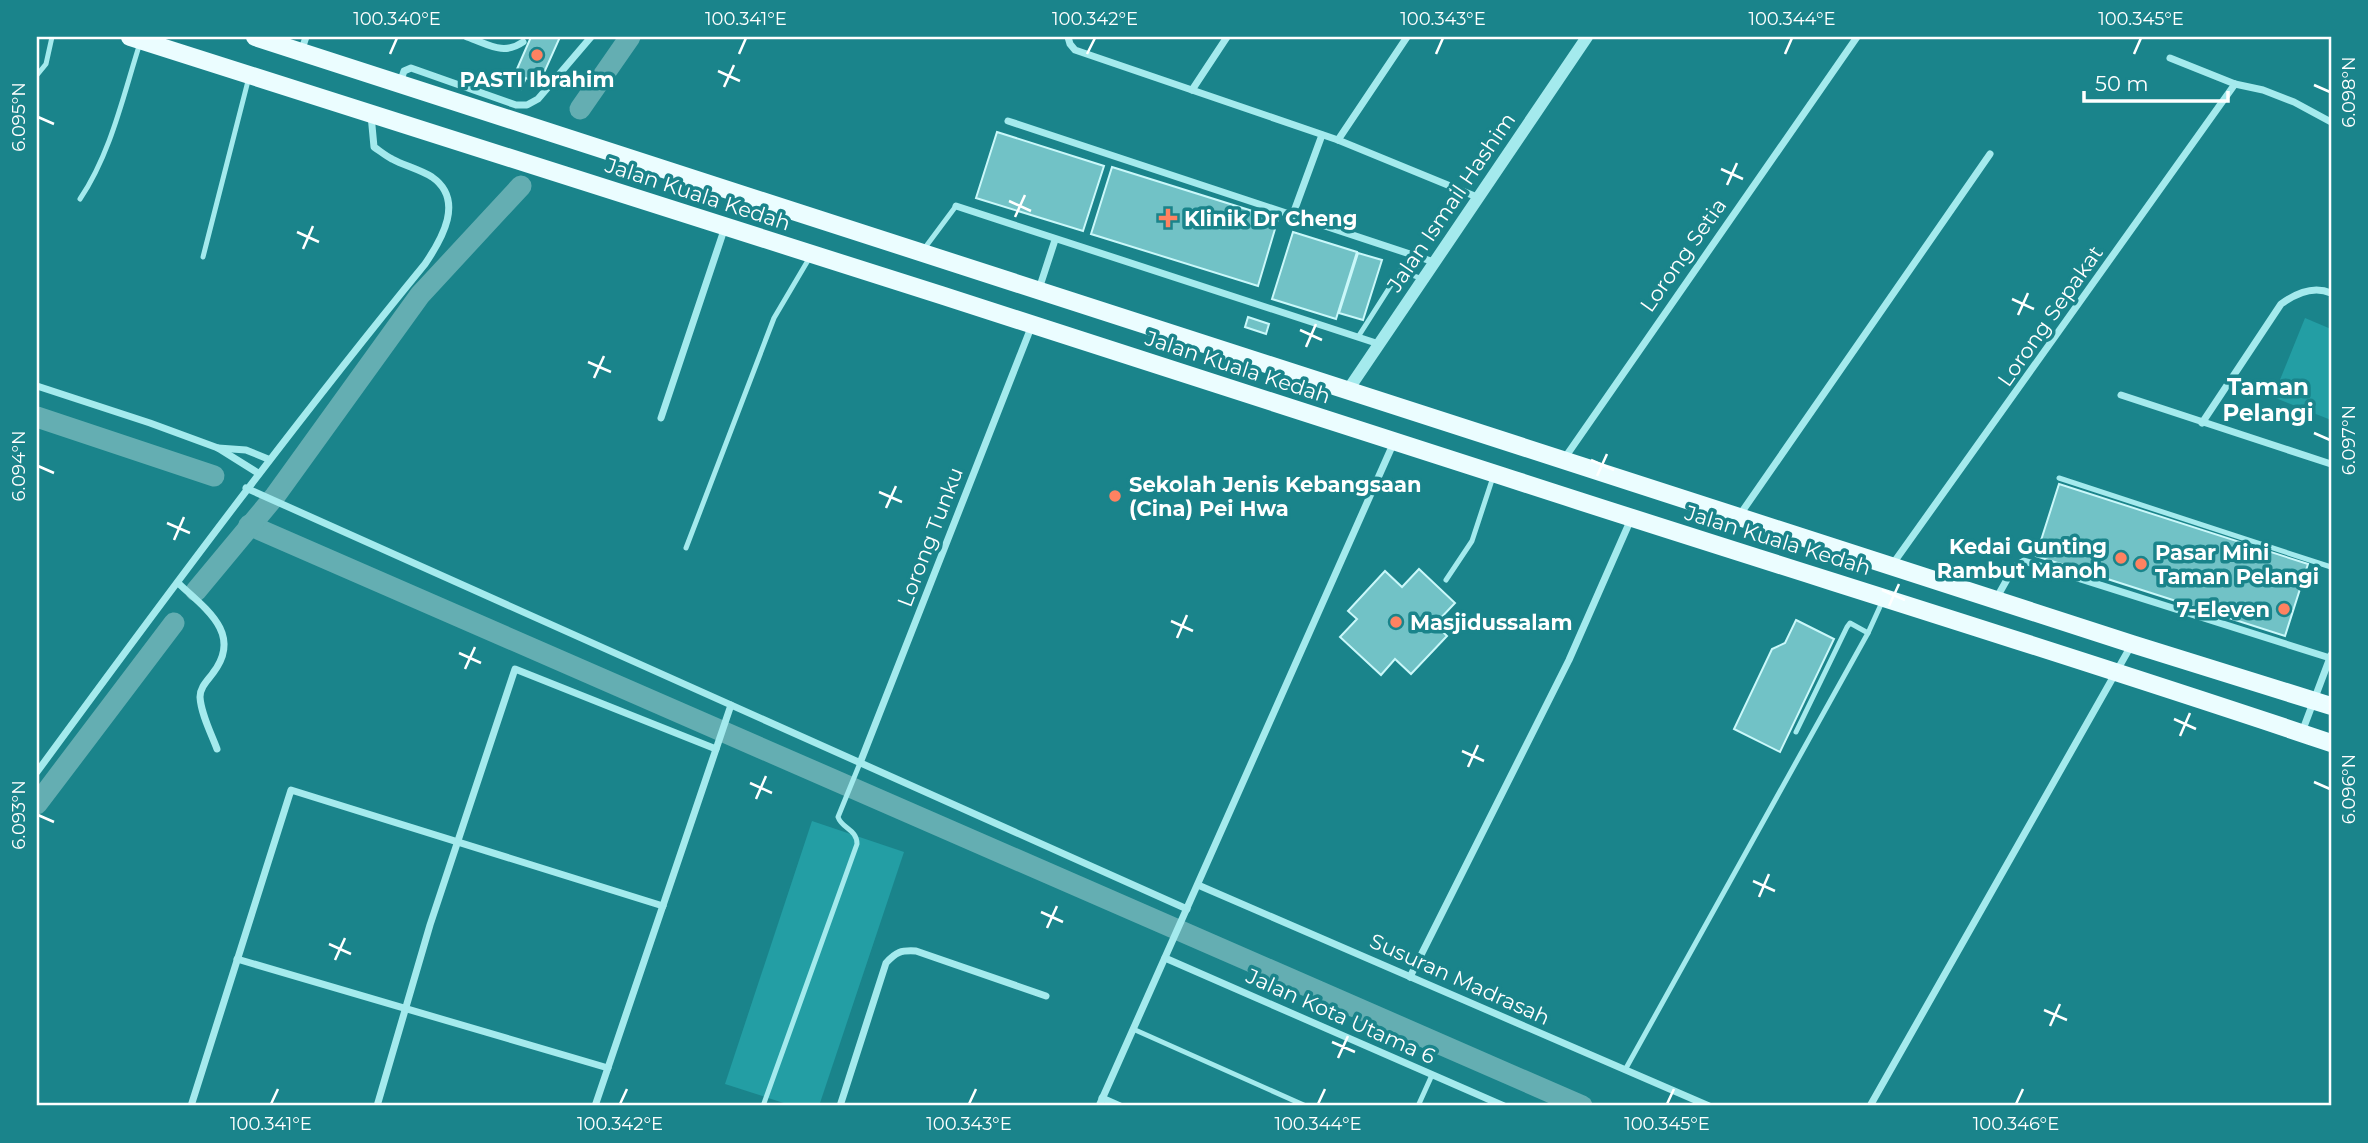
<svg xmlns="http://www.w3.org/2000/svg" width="2368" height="1143" font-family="Montserrat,sans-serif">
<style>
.green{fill:#239ea4}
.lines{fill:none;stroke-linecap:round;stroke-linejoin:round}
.canal{stroke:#64aeb2;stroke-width:21}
.building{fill:#71c2c6;stroke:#caf8fa;stroke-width:2}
.service{stroke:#a4eaed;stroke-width:5}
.minor{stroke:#a4eaed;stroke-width:7}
.tertiary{stroke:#a4eaed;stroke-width:12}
.primary{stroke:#ebfdff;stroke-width:18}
.ticks{fill:none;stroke:#fff;stroke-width:2.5}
.poi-dot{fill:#ff8261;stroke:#1a848b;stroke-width:2.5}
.labels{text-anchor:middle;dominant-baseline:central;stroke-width:7;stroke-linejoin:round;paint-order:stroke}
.poi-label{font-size:21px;font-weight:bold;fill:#fff;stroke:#1a848b;text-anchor:start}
.street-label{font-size:21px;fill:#fff;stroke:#1a848b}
.neighbourhood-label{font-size:23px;font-weight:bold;fill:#fff;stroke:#1a848b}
.neatline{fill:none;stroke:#fff;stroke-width:2.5}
.ticks-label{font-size:18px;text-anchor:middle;fill:#fff}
</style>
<rect width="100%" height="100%" fill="#1a848b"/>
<g class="green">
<path d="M2305,318L2331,329V420L2273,397Z"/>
<path d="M812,821L904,852L819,1106H793L725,1084Z"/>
</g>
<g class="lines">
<g class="canal">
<path d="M580,109L630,37"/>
<path d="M37,417L214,476"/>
<path d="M249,525L1582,1106"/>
<path d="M196,591L275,496L420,295L521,186"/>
<path d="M37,804L174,623"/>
</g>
</g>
<g class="building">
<path d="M531,37H560L539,84L526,78L521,89L510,85Z"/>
<path d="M997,132L1104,166L1083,231L976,198Z"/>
<path d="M1112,167L1278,219L1258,286L1091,234Z"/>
<path d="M1293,232L1357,252L1336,319L1272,299Z"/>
<path d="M1358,253L1382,260L1363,320L1339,313Z"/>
<path d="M1248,317L1269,324L1266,334L1245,327Z"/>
<path d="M2059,484L2308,564L2285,636L2036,556Z"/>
<path d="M1419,569L1455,603L1435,624L1447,636L1411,674L1395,659L1381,675L1340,637L1357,619L1348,611L1385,571L1402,587Z"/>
<path d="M1796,620L1834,639L1780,752L1734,729L1772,649L1785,643Z"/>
</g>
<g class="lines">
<g class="service">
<path d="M37,75L46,64L52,37"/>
<path d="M80,199C111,153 123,96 140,43"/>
<path d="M924,249L956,206"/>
<path d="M203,257L249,77"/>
<path d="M1358,337L1400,271L1423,279"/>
<path d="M2059,478L2331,567"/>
<path d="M686,548L774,318L810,257"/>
<path d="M1446,580L1472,541L1493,477"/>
<path d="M1796,732L1847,627L1850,623L1868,633"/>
<path d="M1133,1029L1306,1106"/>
<path d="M1625,1070L1868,633L1883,600"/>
<path d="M763,1106L857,844C857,829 842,829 838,817L860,763"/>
<path d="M1418,1106L1432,1075"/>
</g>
<g class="minor">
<path d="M467,37C488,44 503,56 523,42"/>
<path d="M1068,37L1070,44L1075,50L1338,140L1477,197"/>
<path d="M301,52L306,37"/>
<path d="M2170,58L2235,84L2263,90L2294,102L2331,122"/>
<path d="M400,83L404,71L411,68L516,105H527L538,99L591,37"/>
<path d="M1192,90L1227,37"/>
<path d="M1008,121L1434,262"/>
<path d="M1338,140L1407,37"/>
<path d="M956,206L1379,344"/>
<path d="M1293,214L1322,135"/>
<path d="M1039,289L1055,240"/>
<path d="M37,386L150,423L218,448L258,473"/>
<path d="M2121,395L2331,464"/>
<path d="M661,418L725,227"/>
<path d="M2202,423L2281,304C2296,293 2313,285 2331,293"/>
<path d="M218,448L246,450L268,459"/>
<path d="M1564,459L1857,37"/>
<path d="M246,488L1187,909"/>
<path d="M1739,516L1990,154"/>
<path d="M1892,565L2235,84"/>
<path d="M178,583C206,609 243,634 213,673C208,680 200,687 200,697C201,714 211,733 217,749"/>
<path d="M1996,599L2014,567L2024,561L2330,658"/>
<path d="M2302,732L2331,655"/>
<path d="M860,763L1032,325"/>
<path d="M37,772C163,600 290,429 425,264C442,239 465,200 432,177C419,169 405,166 392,159C386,156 380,151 374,147L371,115"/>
<path d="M1198,885L1709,1106"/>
<path d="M1165,958L1504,1106"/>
<path d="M237,959L608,1068"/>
<path d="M1410,977L1569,660L1631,519"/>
<path d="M1102,1098L1120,1106"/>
<path d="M191,1106L291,790L663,906"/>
<path d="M377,1106L430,925L515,669L716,749"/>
<path d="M595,1106L731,705"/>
<path d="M840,1106L886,963C896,952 901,950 916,951L1046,996"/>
<path d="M1099,1106L1394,442"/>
<path d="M1870,1106L2132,644"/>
</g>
<path class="tertiary" d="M1348,390L1587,37"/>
<g class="primary">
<path d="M130,37C588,180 1045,329 1502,476C1778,566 2056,650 2331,743"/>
<path d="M255,37L2132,644L2331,706"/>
</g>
</g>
<path class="ticks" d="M390,54L397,38M739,54L746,38M1087,54L1095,38M1436,54L1443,38M1785,54L1792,38M2134,54L2141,38M718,71L740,81M2314,85L2330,92M724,87L734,65M38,117L54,124M1721,169L1743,179M1727,185L1737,163M1009,201L1031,211M1015,217L1025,195M297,232L319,242M303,249L313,226M2012,299L2034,309M2018,315L2028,293M1300,330L1322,340M1306,347L1316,324M588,362L611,372M594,378L604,356M2314,433L2330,440M1591,460L1614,470M38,466L54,473M1597,476L1607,454M879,492L902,502M886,508L896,486M167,523L190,533M174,540L184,517M1882,590L1905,600M1889,606L1899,584M1171,621L1193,631M1177,638L1187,615M459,653L481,663M465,669L475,647M2174,719L2196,729M2180,736L2190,713M1462,751L1484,761M1468,767L1478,745M2314,782L2330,789M750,783L772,793M756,799L766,776M38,815L54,822M1753,881L1775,891M1759,897L1769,874M1041,912L1063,922M1047,928L1057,906M329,944L351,954M335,960L345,938M2044,1010L2067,1020M2050,1026L2060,1004M1332,1042L1355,1052M1338,1058L1348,1036M271,1104L278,1089M620,1104L627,1089M969,1104L976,1089M1318,1104L1325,1089M1667,1104L1674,1089M2016,1104L2023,1089"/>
<g class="poi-dot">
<circle cx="537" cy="55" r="7"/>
<path d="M1164.5 207.5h7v7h7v7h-7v7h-7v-7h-7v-7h7z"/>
<circle cx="1115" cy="496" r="7"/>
<circle cx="2121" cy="558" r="7"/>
<circle cx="2141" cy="564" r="7"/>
<circle cx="2284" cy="609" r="7"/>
<circle cx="1396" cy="622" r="7"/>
</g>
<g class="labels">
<g class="poi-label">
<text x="537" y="79" text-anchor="middle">PASTI Ibrahim</text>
<text x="1184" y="218">Klinik Dr Cheng</text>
<text x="1129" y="484">Sekolah Jenis Kebangsaan<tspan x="1129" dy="24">(Cina) Pei Hwa</tspan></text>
<text x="2107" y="546" text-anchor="end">Kedai Gunting<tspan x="2107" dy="24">Rambut Manoh</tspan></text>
<text x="2155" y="552">Pasar Mini<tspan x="2155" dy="24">Taman Pelangi</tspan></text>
<text x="2270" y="609" text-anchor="end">7-Eleven</text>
<text x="1410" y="622">Masjidussalam</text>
</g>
<g class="street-label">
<text transform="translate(698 194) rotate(18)">Jalan Kuala Kedah</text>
<text transform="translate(1451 202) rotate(-56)">Jalan Ismail Hashim</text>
<text transform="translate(1683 255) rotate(-55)">Lorong Setia</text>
<text transform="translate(2050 316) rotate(-55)">Lorong Sepakat</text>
<text transform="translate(1238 367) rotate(18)">Jalan Kuala Kedah</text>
<text transform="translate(930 537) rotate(-69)">Lorong Tunku</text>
<text transform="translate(1778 540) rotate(17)">Jalan Kuala Kedah</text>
<text transform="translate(1460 979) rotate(24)">Susuran Madrasah</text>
<text transform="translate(1341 1016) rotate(24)">Jalan Kota Utama 6</text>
</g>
<g class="neighbourhood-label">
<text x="2268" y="387">Taman<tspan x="2268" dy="26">Pelangi</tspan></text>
</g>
</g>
<rect width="2368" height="1143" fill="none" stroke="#1a848b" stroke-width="77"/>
<path d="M2084 91v10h144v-10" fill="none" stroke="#ffffff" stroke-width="3.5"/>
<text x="2095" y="91" font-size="21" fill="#ffffff" stroke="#1a848b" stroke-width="5" paint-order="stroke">50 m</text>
<rect x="38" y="38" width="2292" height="1066" class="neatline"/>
<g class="ticks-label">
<text x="397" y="25">100.340°E</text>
<text x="746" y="25">100.341°E</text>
<text x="1095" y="25">100.342°E</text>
<text x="1443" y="25">100.343°E</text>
<text x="1792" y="25">100.344°E</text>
<text x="2141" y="25">100.345°E</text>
<text transform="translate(2349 92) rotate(-90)" y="6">6.098°N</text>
<text transform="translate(19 117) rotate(-90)" y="6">6.095°N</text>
<text transform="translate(2349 440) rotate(-90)" y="6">6.097°N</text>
<text transform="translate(19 466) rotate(-90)" y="6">6.094°N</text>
<text transform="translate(2349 789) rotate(-90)" y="6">6.096°N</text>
<text transform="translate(19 815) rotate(-90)" y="6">6.093°N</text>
<text x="271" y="1130">100.341°E</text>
<text x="620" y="1130">100.342°E</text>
<text x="969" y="1130">100.343°E</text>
<text x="1318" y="1130">100.344°E</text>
<text x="1667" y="1130">100.345°E</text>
<text x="2016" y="1130">100.346°E</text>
</g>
</svg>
